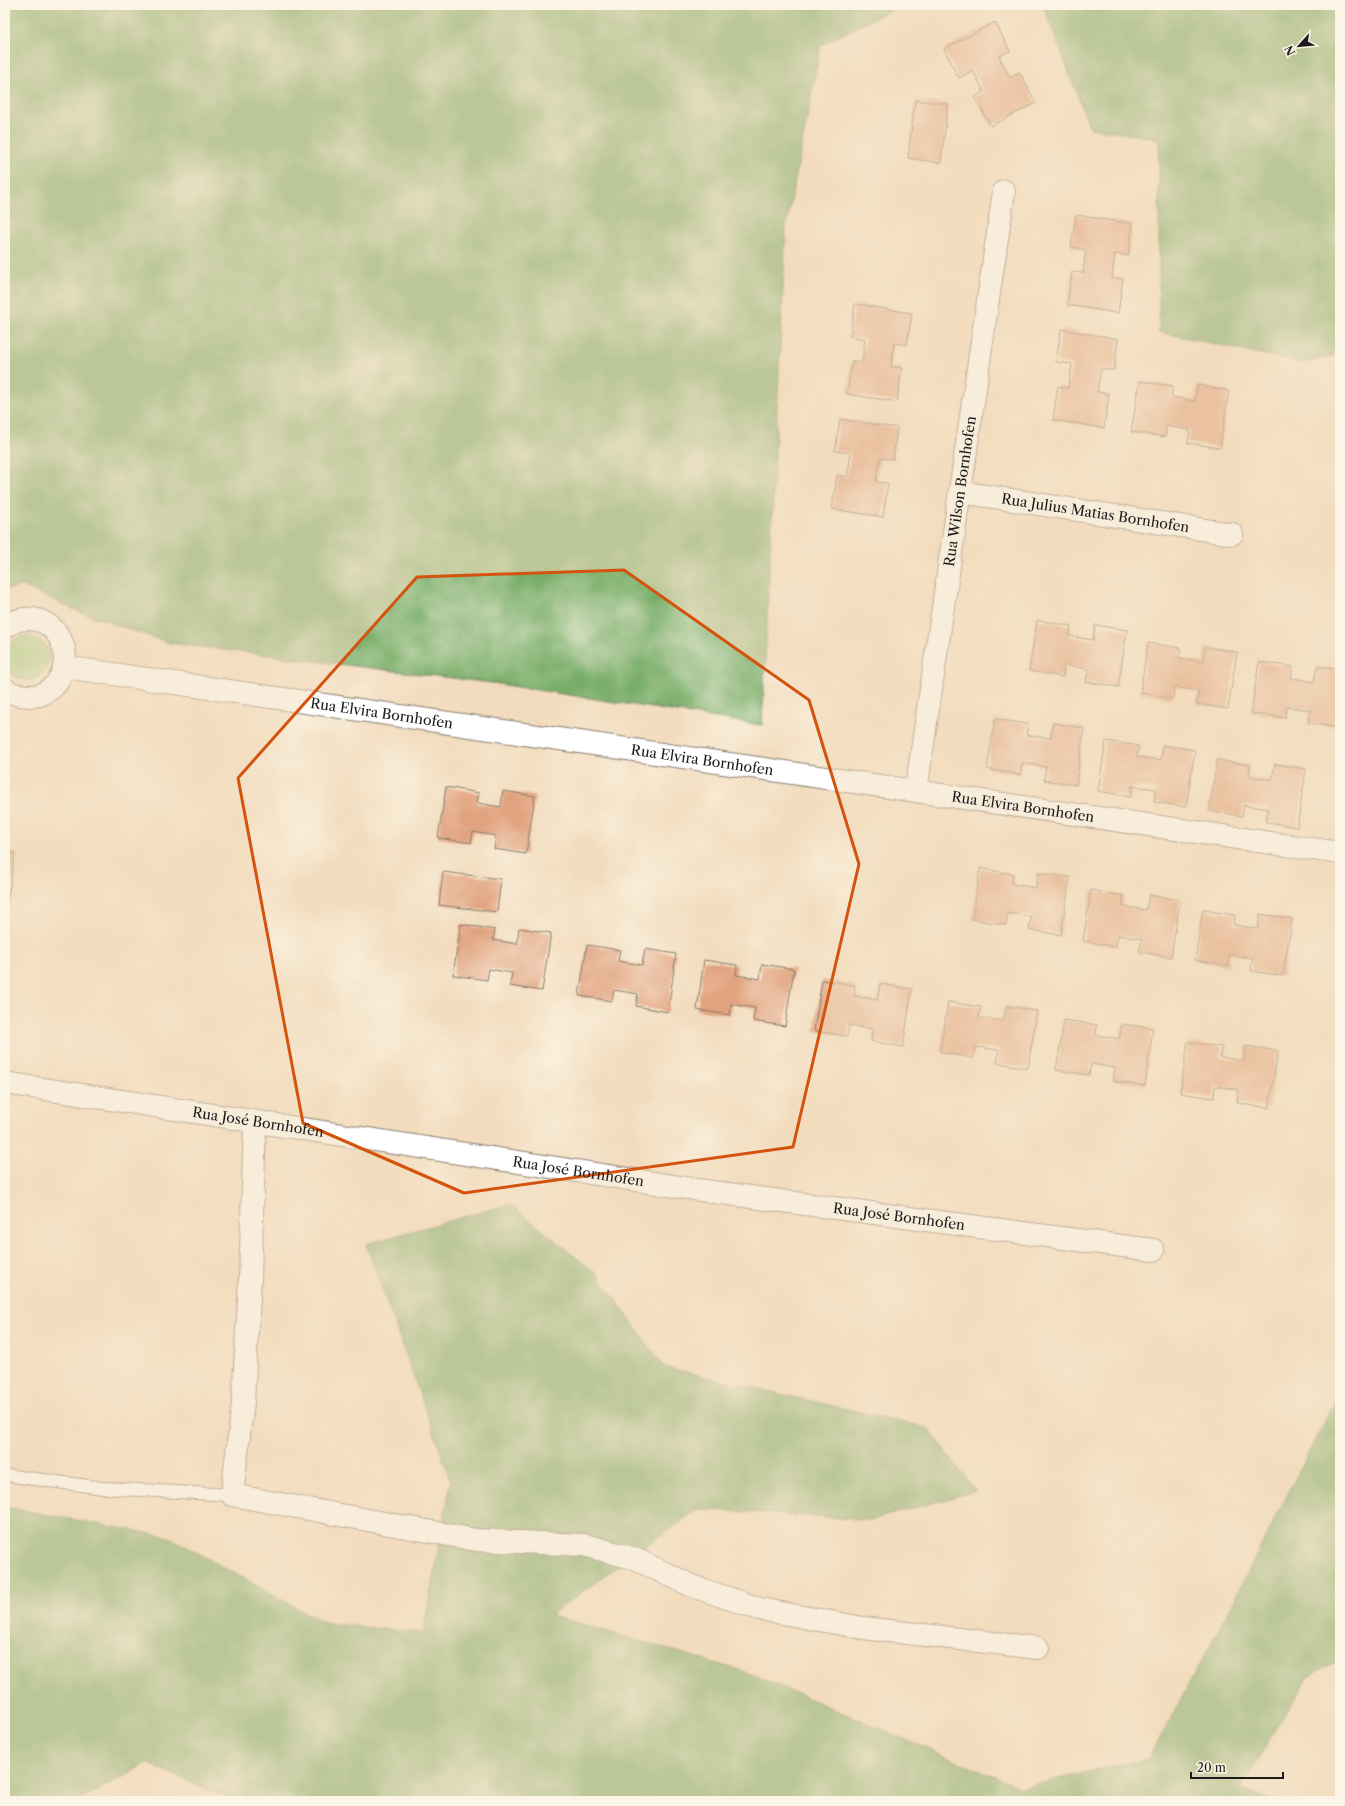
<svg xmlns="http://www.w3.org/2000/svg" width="1345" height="1806" font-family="'Libre Caslon Text',serif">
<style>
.green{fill:#96c979;stroke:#59724a}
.forest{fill:#78ad69;stroke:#4a6442}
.building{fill:#e1a37f}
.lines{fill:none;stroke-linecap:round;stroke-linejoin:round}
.lane-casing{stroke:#877c6c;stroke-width:14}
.street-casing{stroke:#877c6c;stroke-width:24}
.lane{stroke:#fff;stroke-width:12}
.street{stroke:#fff;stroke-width:22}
.marked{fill:none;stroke:#d4530e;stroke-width:3;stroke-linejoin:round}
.labels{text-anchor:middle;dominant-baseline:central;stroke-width:3.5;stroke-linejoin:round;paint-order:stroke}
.street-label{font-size:14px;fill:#1c1c1c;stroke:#fcf5e5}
</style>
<rect width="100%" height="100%" fill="#fcf5e5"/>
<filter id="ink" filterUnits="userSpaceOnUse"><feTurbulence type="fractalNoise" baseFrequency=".025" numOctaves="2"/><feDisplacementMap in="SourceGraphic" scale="8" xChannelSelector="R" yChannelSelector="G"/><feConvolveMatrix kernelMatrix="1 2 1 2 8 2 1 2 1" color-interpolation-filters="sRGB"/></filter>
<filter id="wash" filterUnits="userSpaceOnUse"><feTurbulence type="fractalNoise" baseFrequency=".012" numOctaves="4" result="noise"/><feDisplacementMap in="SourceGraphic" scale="16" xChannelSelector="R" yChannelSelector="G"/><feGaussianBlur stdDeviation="0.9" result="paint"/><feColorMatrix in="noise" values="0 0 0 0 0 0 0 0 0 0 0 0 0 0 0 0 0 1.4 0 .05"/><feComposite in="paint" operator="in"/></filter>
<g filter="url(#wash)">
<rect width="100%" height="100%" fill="#f2dcbd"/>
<circle class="green" cx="27" cy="658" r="22"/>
<g class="forest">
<path d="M5,5H900L821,45L786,228L762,725L492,683L169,643L77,611L23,586L5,590Z"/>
<path d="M1043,5H1340V354L1303,363L1159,332V139L1090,128Z"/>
<path d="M510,1204L598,1275L664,1367L928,1428L976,1491L871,1520L698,1509L550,1615L746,1672L1021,1788L1150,1757L1223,1621L1340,1391V1660L1308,1677L1240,1789L1277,1801H235L147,1763L79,1801H5V1507L169,1537L324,1623L423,1633L451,1481L366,1244Z"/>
</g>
<g id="blocks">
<g class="building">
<path d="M995,22L1010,51L999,56L1010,78L1020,73L1036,103L991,126L975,97L984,92L973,70L959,78L944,49Z"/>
<path d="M915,100L948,104L941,163L908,158Z"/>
<path d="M1076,215L1133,224L1128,256L1115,254L1112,278L1123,279L1118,313L1067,305L1072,272L1083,273L1086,250L1071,247Z"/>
<path d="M855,304L912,313L907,345L894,343L891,367L902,368L897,402L847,394L852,361L862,362L865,339L850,336Z"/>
<path d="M1061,329L1118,339L1114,370L1101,369L1097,392L1109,394L1104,428L1053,420L1058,386L1068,388L1072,364L1056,362Z"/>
<path d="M1140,381L1173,386L1171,397L1195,401L1197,385L1229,391L1220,448L1188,443L1190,430L1166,426L1165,437L1131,432Z"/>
<path d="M840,419L897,428L893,459L880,458L876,482L888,483L883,517L832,509L837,475L847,477L851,453L835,451Z"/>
<path d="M1037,620L1071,626L1069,636L1093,640L1095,625L1127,630L1118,687L1086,682L1088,669L1064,665L1063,677L1029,671Z"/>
<path d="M1148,643L1181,648L1179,658L1203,662L1205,647L1237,652L1228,709L1196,704L1199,691L1174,687L1173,699L1140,693Z"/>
<path d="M1259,662L1293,667L1291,678L1314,682L1317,666L1340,670V728L1308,723L1310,710L1286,707L1285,718L1251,713Z"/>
<path d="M995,719L1028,724L1026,735L1051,738L1053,723L1084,728L1076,785L1044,780L1046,767L1022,763L1020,775L987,769Z"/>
<path d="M1106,741L1139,746L1137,757L1161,760L1163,745L1195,750L1186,807L1154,802L1156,789L1132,786L1131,797L1098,791Z"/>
<path d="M1217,760L1250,765L1249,776L1272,780L1275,764L1306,769L1297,827L1266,822L1268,809L1244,805L1242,816L1209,811Z"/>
<path d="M446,787L479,793L477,803L501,807L503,791L535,796L526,854L494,849L496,836L473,832L471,843L438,838Z"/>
<path d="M5,851L15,853L6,911L5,910Z"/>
<path d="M980,868L1013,874L1012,884L1036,888L1038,873L1070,877L1061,935L1029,930L1031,917L1008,913L1006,925L972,919Z"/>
<path d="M443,872L501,879L497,912L439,905Z"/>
<path d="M1091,890L1124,896L1122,906L1146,910L1149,895L1180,900L1171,957L1139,952L1142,939L1118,935L1116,947L1083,941Z"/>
<path d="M1203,910L1235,915L1234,925L1258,929L1260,914L1292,919L1283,976L1251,971L1253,958L1229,954L1228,966L1195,960Z"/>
<path d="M461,924L495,930L493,940L517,944L519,928L551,933L542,991L510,986L512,973L489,969L487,980L453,975Z"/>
<path d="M587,945L620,950L618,961L642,965L645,949L676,954L668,1012L636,1006L638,994L614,990L612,1001L579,996Z"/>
<path d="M704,960L737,965L736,975L760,979L762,964L794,969L785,1026L753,1021L755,1008L731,1004L730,1015L697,1010Z"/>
<path d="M822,980L855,985L854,996L877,1000L880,984L912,989L903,1047L871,1041L873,1029L849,1025L847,1036L814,1031Z"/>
<path d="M948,1002L981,1007L979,1018L1003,1021L1006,1006L1037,1011L1028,1068L997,1063L999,1050L975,1047L973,1058L940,1052Z"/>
<path d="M1064,1020L1097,1025L1096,1035L1119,1039L1122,1024L1153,1028L1145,1086L1113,1081L1115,1068L1091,1064L1089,1075L1056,1070Z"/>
<path d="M1188,1042L1222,1047L1220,1057L1244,1061L1246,1046L1278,1051L1269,1108L1237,1103L1239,1090L1215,1086L1214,1098L1180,1093Z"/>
</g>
</g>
</g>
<g filter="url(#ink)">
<use href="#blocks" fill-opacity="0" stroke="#877c6c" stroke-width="1"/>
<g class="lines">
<g class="lane-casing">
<path id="lane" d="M5,1475L103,1488L232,1495"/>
</g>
<g class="street-casing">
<g id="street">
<path id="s1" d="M960,492L1232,534"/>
<path d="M5,627C9,625 14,621 19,620C58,611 80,660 53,687C47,692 39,697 31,696C22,696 12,695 5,689"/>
<path id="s2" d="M65,667L1340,853"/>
<path id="s3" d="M916,791L1004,191"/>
<path id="s4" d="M5,1083L706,1191L1153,1250"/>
<path d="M255,1123L250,1279L243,1402L232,1495L476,1540L584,1545L633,1558L692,1586L760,1609L863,1628L1038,1648"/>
</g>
</g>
<use href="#lane" class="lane"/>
<use href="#street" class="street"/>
</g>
</g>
<path d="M0 0H1345V1806H0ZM624,570L809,700L859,864L793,1147L464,1193L303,1123L238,778L417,577Z" fill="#f2dcbd" fill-opacity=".55" fill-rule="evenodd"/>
<path class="marked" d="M624,570L809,700L859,864L793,1147L464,1193L303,1123L238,778L417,577Z"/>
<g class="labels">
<g class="street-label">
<text stroke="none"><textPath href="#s3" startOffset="303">Rua Wilson Bornhofen</textPath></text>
<text stroke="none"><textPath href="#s1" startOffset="137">Rua Julius Matias Bornhofen</textPath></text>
<text stroke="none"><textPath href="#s2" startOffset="320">Rua Elvira Bornhofen</textPath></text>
<text stroke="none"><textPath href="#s2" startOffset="644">Rua Elvira Bornhofen</textPath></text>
<text stroke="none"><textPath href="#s2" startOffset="968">Rua Elvira Bornhofen</textPath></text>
<text stroke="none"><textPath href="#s4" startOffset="256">Rua José Bornhofen</textPath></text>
<text stroke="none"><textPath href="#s4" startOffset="580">Rua José Bornhofen</textPath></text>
<text stroke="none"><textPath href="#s4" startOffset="904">Rua José Bornhofen</textPath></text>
</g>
</g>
<rect width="1345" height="1806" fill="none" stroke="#fcf5e5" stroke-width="20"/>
<g transform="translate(1299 46) rotate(243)" stroke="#fcf5e5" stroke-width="3" paint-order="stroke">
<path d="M0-3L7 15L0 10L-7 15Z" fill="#1c1c1c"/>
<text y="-6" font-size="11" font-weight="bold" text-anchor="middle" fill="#1c1c1c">N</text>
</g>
<path d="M1191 1772v6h92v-6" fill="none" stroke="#1c1c1c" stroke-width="2"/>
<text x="1197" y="1772" font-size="12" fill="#1c1c1c" stroke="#fcf5e5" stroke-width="3" paint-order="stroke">20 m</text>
</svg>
